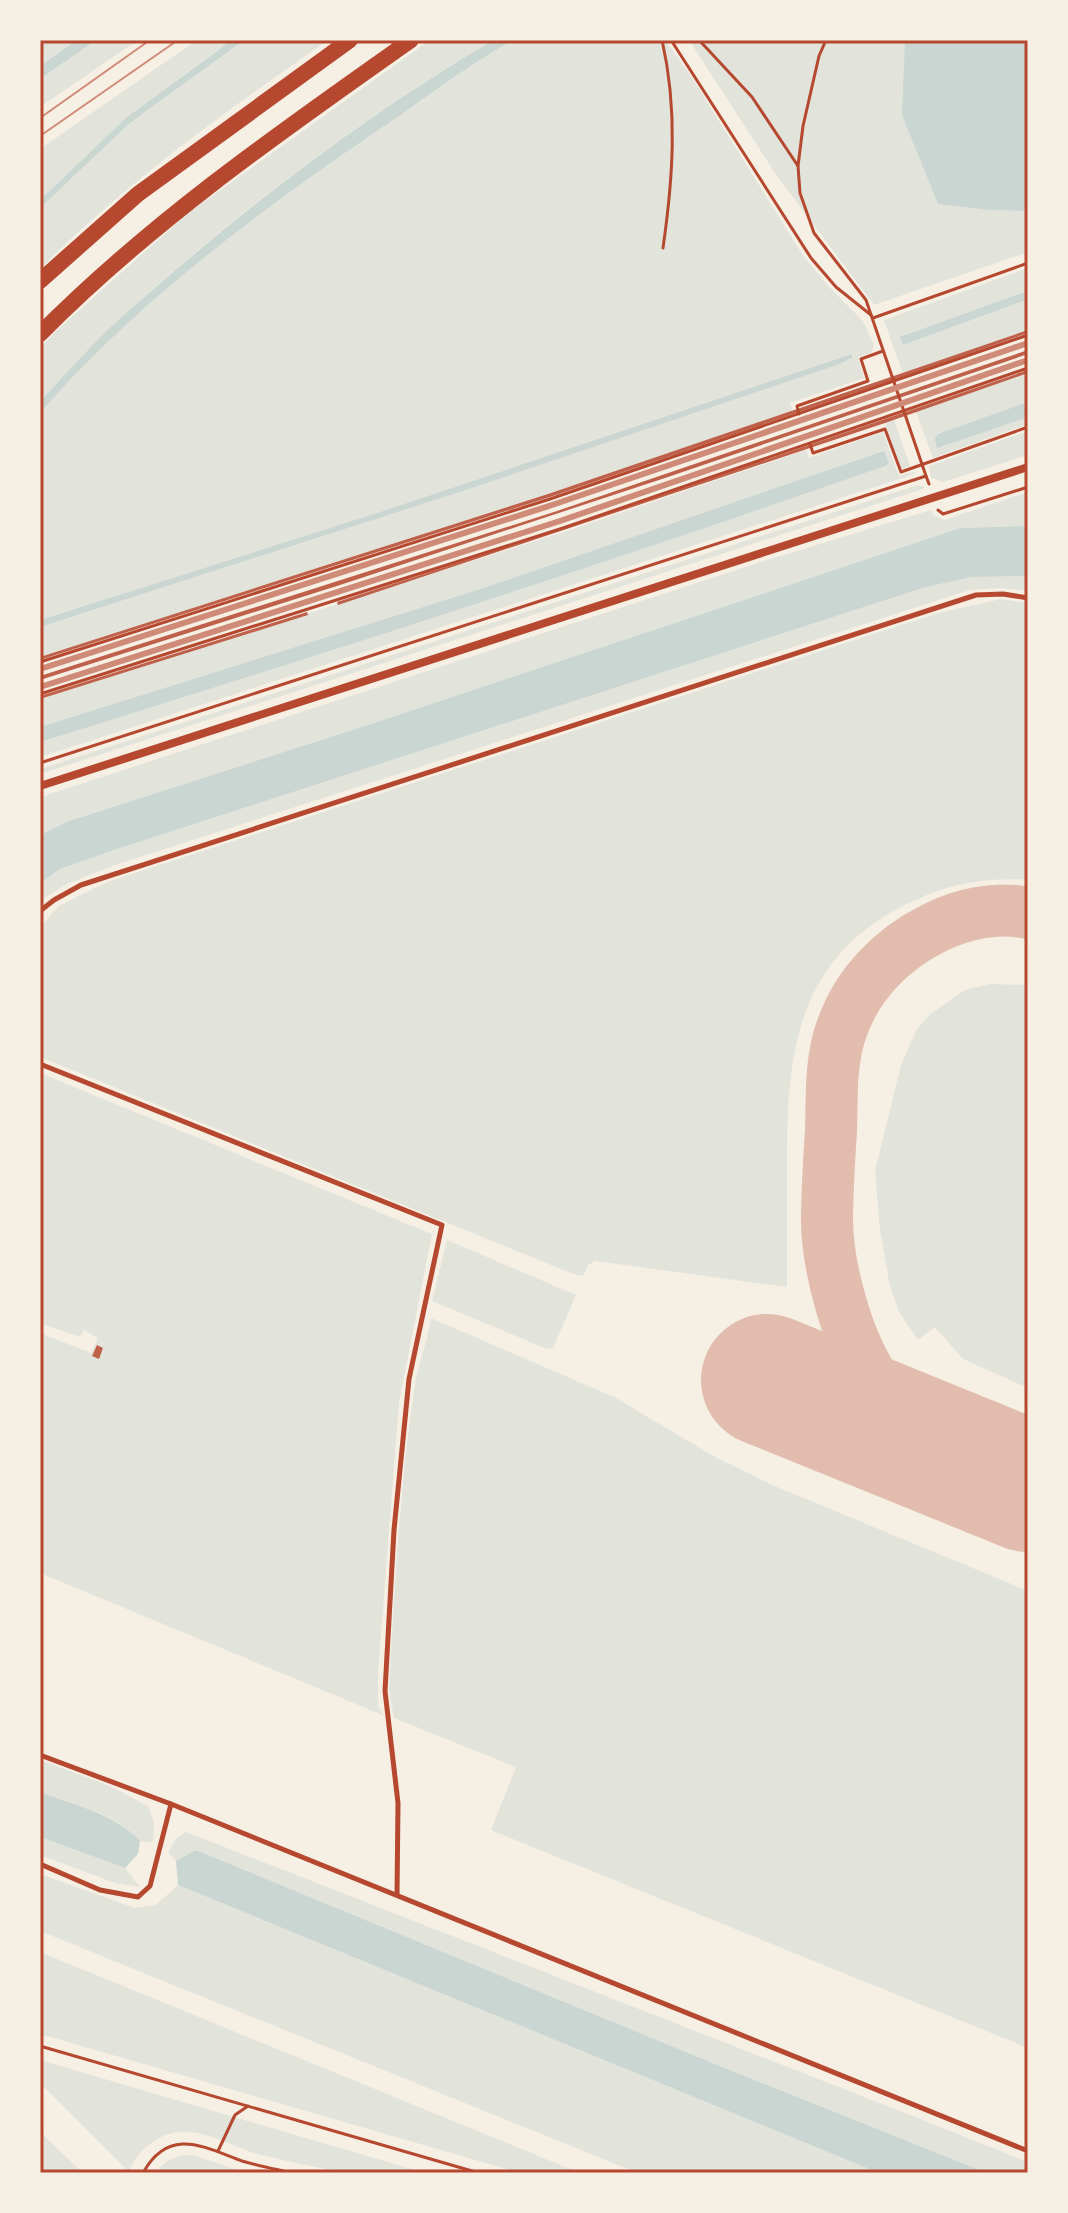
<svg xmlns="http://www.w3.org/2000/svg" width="1068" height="2213" font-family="Poppins,sans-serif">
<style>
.green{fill:#e2e4dc}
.water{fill:#c9d6d2}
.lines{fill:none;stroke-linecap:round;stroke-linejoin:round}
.taxiway{stroke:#e2bdae;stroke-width:52}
.runway{stroke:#e2bdae;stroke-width:132}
.building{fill:#bf614a}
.path{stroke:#b5482f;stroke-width:3}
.service{stroke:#b5482f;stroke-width:5}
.minor{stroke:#b5482f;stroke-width:8}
.primary{stroke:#b5482f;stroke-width:16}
.tram{stroke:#cf8b77;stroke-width:2}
.rail{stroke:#cf8b77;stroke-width:6}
.neatline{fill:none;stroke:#b5482f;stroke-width:3}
</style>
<rect width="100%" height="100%" fill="#f6efe4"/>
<g class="green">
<path d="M40,40H77L40,66Z"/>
<path d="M96,40H138L40,107V79Z"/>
<path d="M197,40H232C164,87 99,141 40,200V149Z"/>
<path d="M244,40H328C228,110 126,182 40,269V208L130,123Z"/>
<path d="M430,40H494C358,119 232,216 116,322C89,347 65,375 40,401V348L55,332L187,214Z"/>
<path d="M513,40H665L693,79L802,254L828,286L863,321L874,345L871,353L858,357L864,378L790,403L793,412L548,494L40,657V627L457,493L852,359L850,354L380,512L40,620V413C136,303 252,217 371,135C419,103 463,68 513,40Z"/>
<path d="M689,40H905L904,81L991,210L1028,211V252L874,305L777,176Z"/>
<path d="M1028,268V330L903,374L884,320Z"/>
<path d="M1028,373V424L933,458L916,412Z"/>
<path d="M894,420L910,466L901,469L885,423Z"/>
<path d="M1028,431V455L943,482L931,478L929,466Z"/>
<path d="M883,432L899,476L914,472L915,474L40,757V699L564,532L806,450L809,458Z"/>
<path d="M918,485L924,487L923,489L40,774V769Z"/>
<path d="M1028,492V526L960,528L368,725L69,821L40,835V798L50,794L764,561L931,510L933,515L944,520Z"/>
<path d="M1028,576V591L999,588L970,590L112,866L67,884L40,901V883L60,869L111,851L926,587L972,577Z"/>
<path d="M1001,599L1028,603V880C983,876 939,886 899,908C794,964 787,1059 787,1165C787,1206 787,1247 787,1287L595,1261L588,1265L583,1276L573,1274L40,1057V927L59,906L107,882L938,613Z"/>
<path d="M990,984L1028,985V1388L963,1359L935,1327L918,1340L899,1312L890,1287L880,1230L875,1171L901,1065L917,1029L929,1015L965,990Z"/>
<path d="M40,1073L432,1234L399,1402L378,1673V1707L385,1716L40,1573V1333L91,1353L98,1338L84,1330L80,1337L40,1323Z"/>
<path d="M447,1240L576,1295L553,1348L547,1349L432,1301Z"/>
<path d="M431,1318L616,1398L715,1457L770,1484L1028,1591V2048L491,1830L516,1767L394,1718L389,1691C394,1591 400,1489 414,1390C418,1365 427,1343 431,1318Z"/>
<path d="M40,1760L110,1786L148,1806L154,1822L153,1842L140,1841C121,1816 69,1802 40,1792Z"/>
<path d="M186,1832L923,2120L1028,2162V2173H987L715,2064L196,1850L176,1861L168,1852L175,1840Z"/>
<path d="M40,1837L125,1868L140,1887L115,1883L40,1855Z"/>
<path d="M40,1874L135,1908L156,1905L178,1885L879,2173H638L40,1931Z"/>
<path d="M40,1952L580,2173H520L40,2034Z"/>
<path d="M40,2060L425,2173C399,2173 370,2176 345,2172C317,2168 288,2161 261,2155C234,2148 206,2129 179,2132C157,2134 136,2152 129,2172L40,2083Z"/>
<path d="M40,2132L83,2173H40Z"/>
<path d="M193,2155L246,2173H156C164,2159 177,2155 193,2155Z"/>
</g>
<g class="water">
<path d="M77,40H96L40,79V66Z"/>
<path d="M232,40H244L130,123L40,208V200L126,118Z"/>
<path d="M494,40H513C463,68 419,103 371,135C252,217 136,303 40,413V401C65,375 89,347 116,322C233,217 358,119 494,40Z"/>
<path d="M905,40H1028V211L991,210L938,204L902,115Z"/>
<path d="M1028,291V299L903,345L900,337Z"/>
<path d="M851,354L853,358L834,366L457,493L40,627V620L380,512Z"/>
<path d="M1028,402V417L937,448L935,438L938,434Z"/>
<path d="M884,451L889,463L885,466C605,564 323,654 40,742V727L481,589Z"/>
<path d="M1028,526V576L972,577L926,587L111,851L60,869L40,883V835L69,821L368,725L960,528Z"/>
<path d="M40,1792C68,1802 121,1817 140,1841L138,1854L125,1868L40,1837Z"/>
<path d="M196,1850L715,2064L987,2173H879L178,1885L176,1861Z"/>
</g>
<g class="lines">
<path class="taxiway" d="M993,1471C954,1447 899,1417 873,1378C847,1339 828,1269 827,1222C827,1192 829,1161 831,1131C832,1097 830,1060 842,1028C858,983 892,949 934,928C962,914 997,906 1028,913"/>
<path class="runway" d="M767,1380L1028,1486"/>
</g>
<g class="building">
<path d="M1028,330V333L926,369L550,497L40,660V657L548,494Z"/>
<path d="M1028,350V354L665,478L340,585L40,680V676L557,511Z"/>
<path d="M1028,370V373L885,423L338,605L337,602L563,529Z"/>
<path d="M307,612L308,615L40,699V696Z"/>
<path d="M97,1345L103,1348L99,1359L92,1356Z"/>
</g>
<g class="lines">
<g class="path">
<path d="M662,40C678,110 673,178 663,248"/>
<path d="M671,40L811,258L836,287L871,315"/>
<path d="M699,40L752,97L798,166"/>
<path d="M826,40L819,56L803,126L798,166L800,193L814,233L866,300L926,476"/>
<path d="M873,318L1028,263"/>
<path d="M799,414L797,406L868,381L861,359L883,351"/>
<path d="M810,444L813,453L885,429L901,472L1028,427"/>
<path d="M938,510L943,514L1028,487"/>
<path d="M40,662L550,499L1028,335"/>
<path d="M40,694L563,528L1028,368"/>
<path d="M40,763L926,476L929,484"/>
<path d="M40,2046L479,2173"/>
<path d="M218,2151L235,2115L248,2106"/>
<path d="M143,2173C169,2126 204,2147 242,2161C259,2166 275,2169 292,2173"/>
</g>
<g class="service">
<path d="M40,911L54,900L81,885L976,595L1003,594L1028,598"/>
<path d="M40,1064L442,1225L409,1379L394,1530L385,1691L398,1803L397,1895"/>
<path d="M40,1755L171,1804"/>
<path d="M40,1864L100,1890L138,1897L150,1886L171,1804L1028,2151"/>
</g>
<path class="minor" d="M40,786L1028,467"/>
<g class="primary">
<path d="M40,281L138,194L350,40"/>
<path d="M40,334C152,221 282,131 411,40"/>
</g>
<g class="tram">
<path d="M40,118L150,40"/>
<path d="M40,136L178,40"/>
</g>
<g class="rail">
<path d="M40,669L552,505L1028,343"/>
<path d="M40,687L560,521L1028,360"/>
</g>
</g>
<rect width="1068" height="2213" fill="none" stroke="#f6efe4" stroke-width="84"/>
<rect x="42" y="42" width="984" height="2129" class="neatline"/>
</svg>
